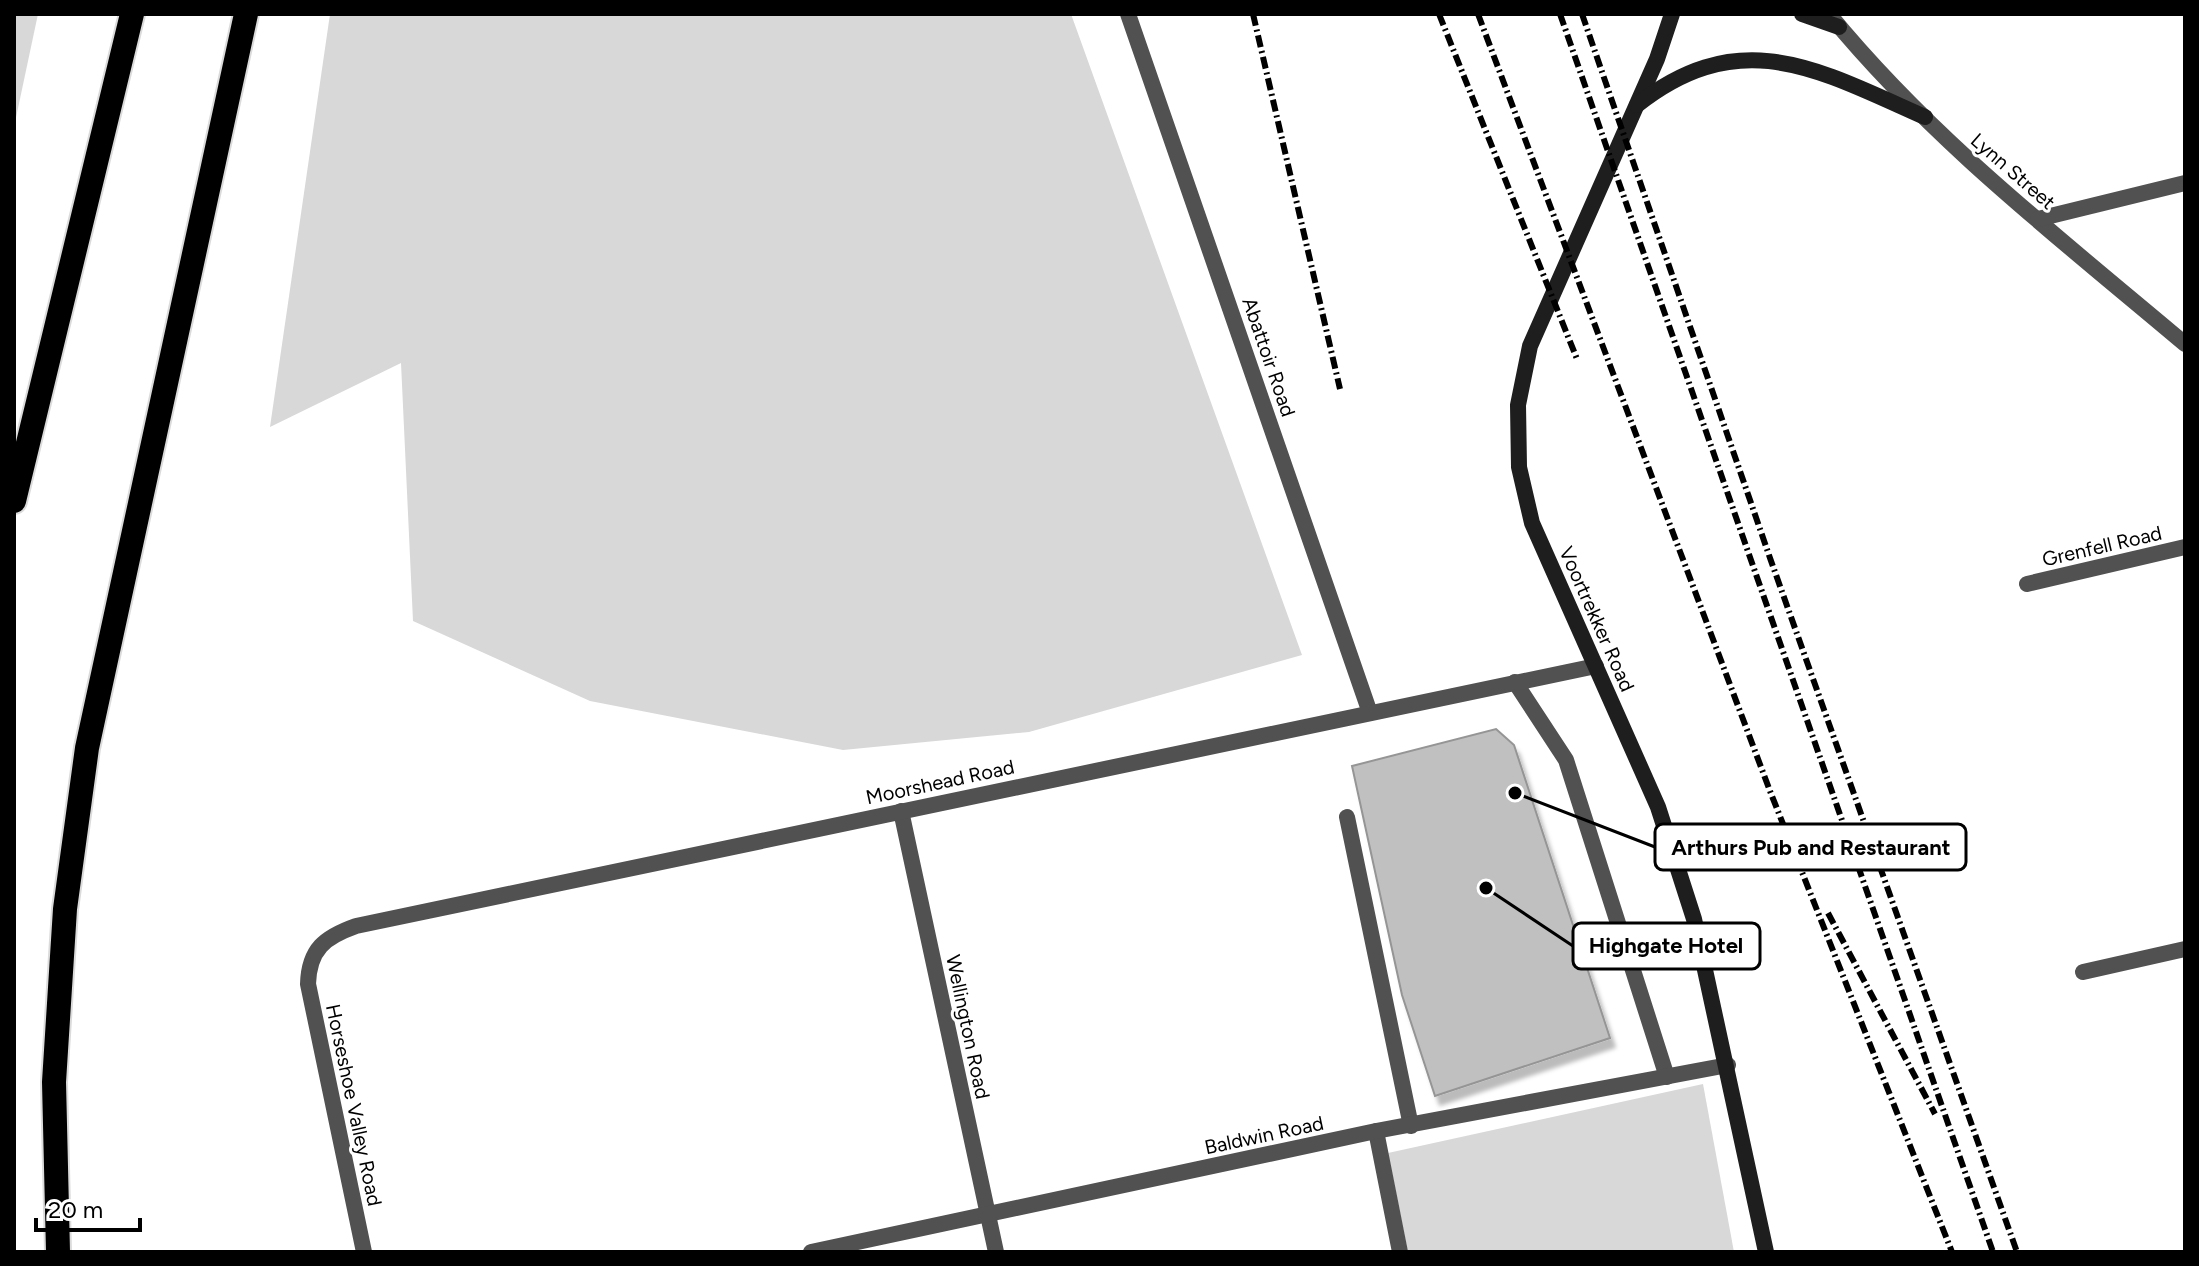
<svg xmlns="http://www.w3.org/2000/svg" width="2199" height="1266" font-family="Figtree,sans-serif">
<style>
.green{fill:#d8d8d8}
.building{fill:#c0c0c0;stroke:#959595;stroke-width:2;filter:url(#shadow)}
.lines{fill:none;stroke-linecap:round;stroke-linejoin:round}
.motorway-casing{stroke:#dbdbdb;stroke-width:28}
.service{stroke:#515151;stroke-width:16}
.minor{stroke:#515151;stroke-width:16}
.secondary{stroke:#1e1e1e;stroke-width:16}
.motorway{stroke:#000;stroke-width:24}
.rail{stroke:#000;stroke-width:6;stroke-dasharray:12 4 2 4;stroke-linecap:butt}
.labels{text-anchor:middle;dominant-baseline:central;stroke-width:6;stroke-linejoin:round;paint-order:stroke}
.street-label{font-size:20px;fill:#000;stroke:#fff}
.leader{fill:none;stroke:#000;stroke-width:3}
.callout-dot{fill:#000;stroke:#fff;stroke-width:3}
.callout{fill:#fff;stroke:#000;stroke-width:3}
.callout-label{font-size:22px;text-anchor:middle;font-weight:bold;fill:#000}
</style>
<defs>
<filter id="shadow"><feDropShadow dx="5" dy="9" stdDeviation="2" flood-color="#0004"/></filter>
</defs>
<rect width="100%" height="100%" fill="#fff"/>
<g class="green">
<path d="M14,14H38L14,127Z"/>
<path d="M330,14H1071L1302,655L1029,732L843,750L590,701L413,621L401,363L270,427Z"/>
<path d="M1703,1084L1734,1252H1408L1388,1153Z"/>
</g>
<path class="building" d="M1496,729L1514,745L1610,1038L1435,1096L1402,995L1352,766Z"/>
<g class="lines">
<g class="motorway-casing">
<g id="motorway">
<path d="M14,501L132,14"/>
<path d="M58,1252L54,1082L65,909L87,748L246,14"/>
</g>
</g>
<g class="service">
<path d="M1515,682L1566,760L1667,1077"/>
<path d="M1347,817L1411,1126"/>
</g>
<g class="minor">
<path d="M1128,14L1370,713"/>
<path d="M1829,14C1932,140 2062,240 2185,344"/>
<path d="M2038,219L2185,183"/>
<path d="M2027,584L2185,547"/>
<path d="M901,811L996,1252"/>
<path d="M2083,972L2185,949"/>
<path d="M1376,1131L1400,1252"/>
<path d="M364,1252L308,984C309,949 325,937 356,926L1596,666"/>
<path d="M811,1252L1376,1131L1728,1065"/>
</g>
<g class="secondary">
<path d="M1672,14L1657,59L1530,346L1518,405L1519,467L1532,523L1658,807L1694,919L1766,1252"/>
<path d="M1802,14L1839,27"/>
<path d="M1637,105C1741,23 1819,70 1925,117"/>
</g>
<use href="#motorway" class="motorway"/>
<g class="rail">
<path d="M1253,14L1340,389"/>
<path d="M1439,14L1577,359"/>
<path d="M1478,14L1770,791L1952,1252"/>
<path d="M1560,14L1993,1252"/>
<path d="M1582,14L1770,558L2017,1252"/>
<path d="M1828,913L1935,1114"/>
</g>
</g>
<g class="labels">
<g class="street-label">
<text transform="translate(2013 171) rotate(41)">Lynn Street</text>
<text transform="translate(1269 357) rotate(71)">Abattoir Road</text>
<text transform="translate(2102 546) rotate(-13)">Grenfell Road</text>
<text transform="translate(1597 619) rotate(66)">Voortrekker Road</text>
<text transform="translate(940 782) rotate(-12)">Moorshead Road</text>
<text transform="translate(968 1027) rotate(78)">Wellington Road</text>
<text transform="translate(354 1105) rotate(78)">Horseshoe Valley Road</text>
<text transform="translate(1264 1135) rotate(-12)">Baldwin Road</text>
</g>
</g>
<path class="leader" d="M1515 793L1655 847M1486 888L1573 946"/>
<g class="callout-dot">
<circle cx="1515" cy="793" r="8"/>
<circle cx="1486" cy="888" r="8"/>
</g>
<g class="callout">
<rect x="1655" y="824" width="311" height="46" rx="8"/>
<rect x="1573" y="923" width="187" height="46" rx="8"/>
</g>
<g class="callout-label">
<text x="1811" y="855">Arthurs Pub and Restaurant</text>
<text x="1666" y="953">Highgate Hotel</text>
</g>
<rect width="2199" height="1266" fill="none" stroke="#000000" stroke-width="32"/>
<path d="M36 1218v12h104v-12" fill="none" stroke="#000000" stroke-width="4"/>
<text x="48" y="1218" font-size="24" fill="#000000" stroke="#ffffff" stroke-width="6" paint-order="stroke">20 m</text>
</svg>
